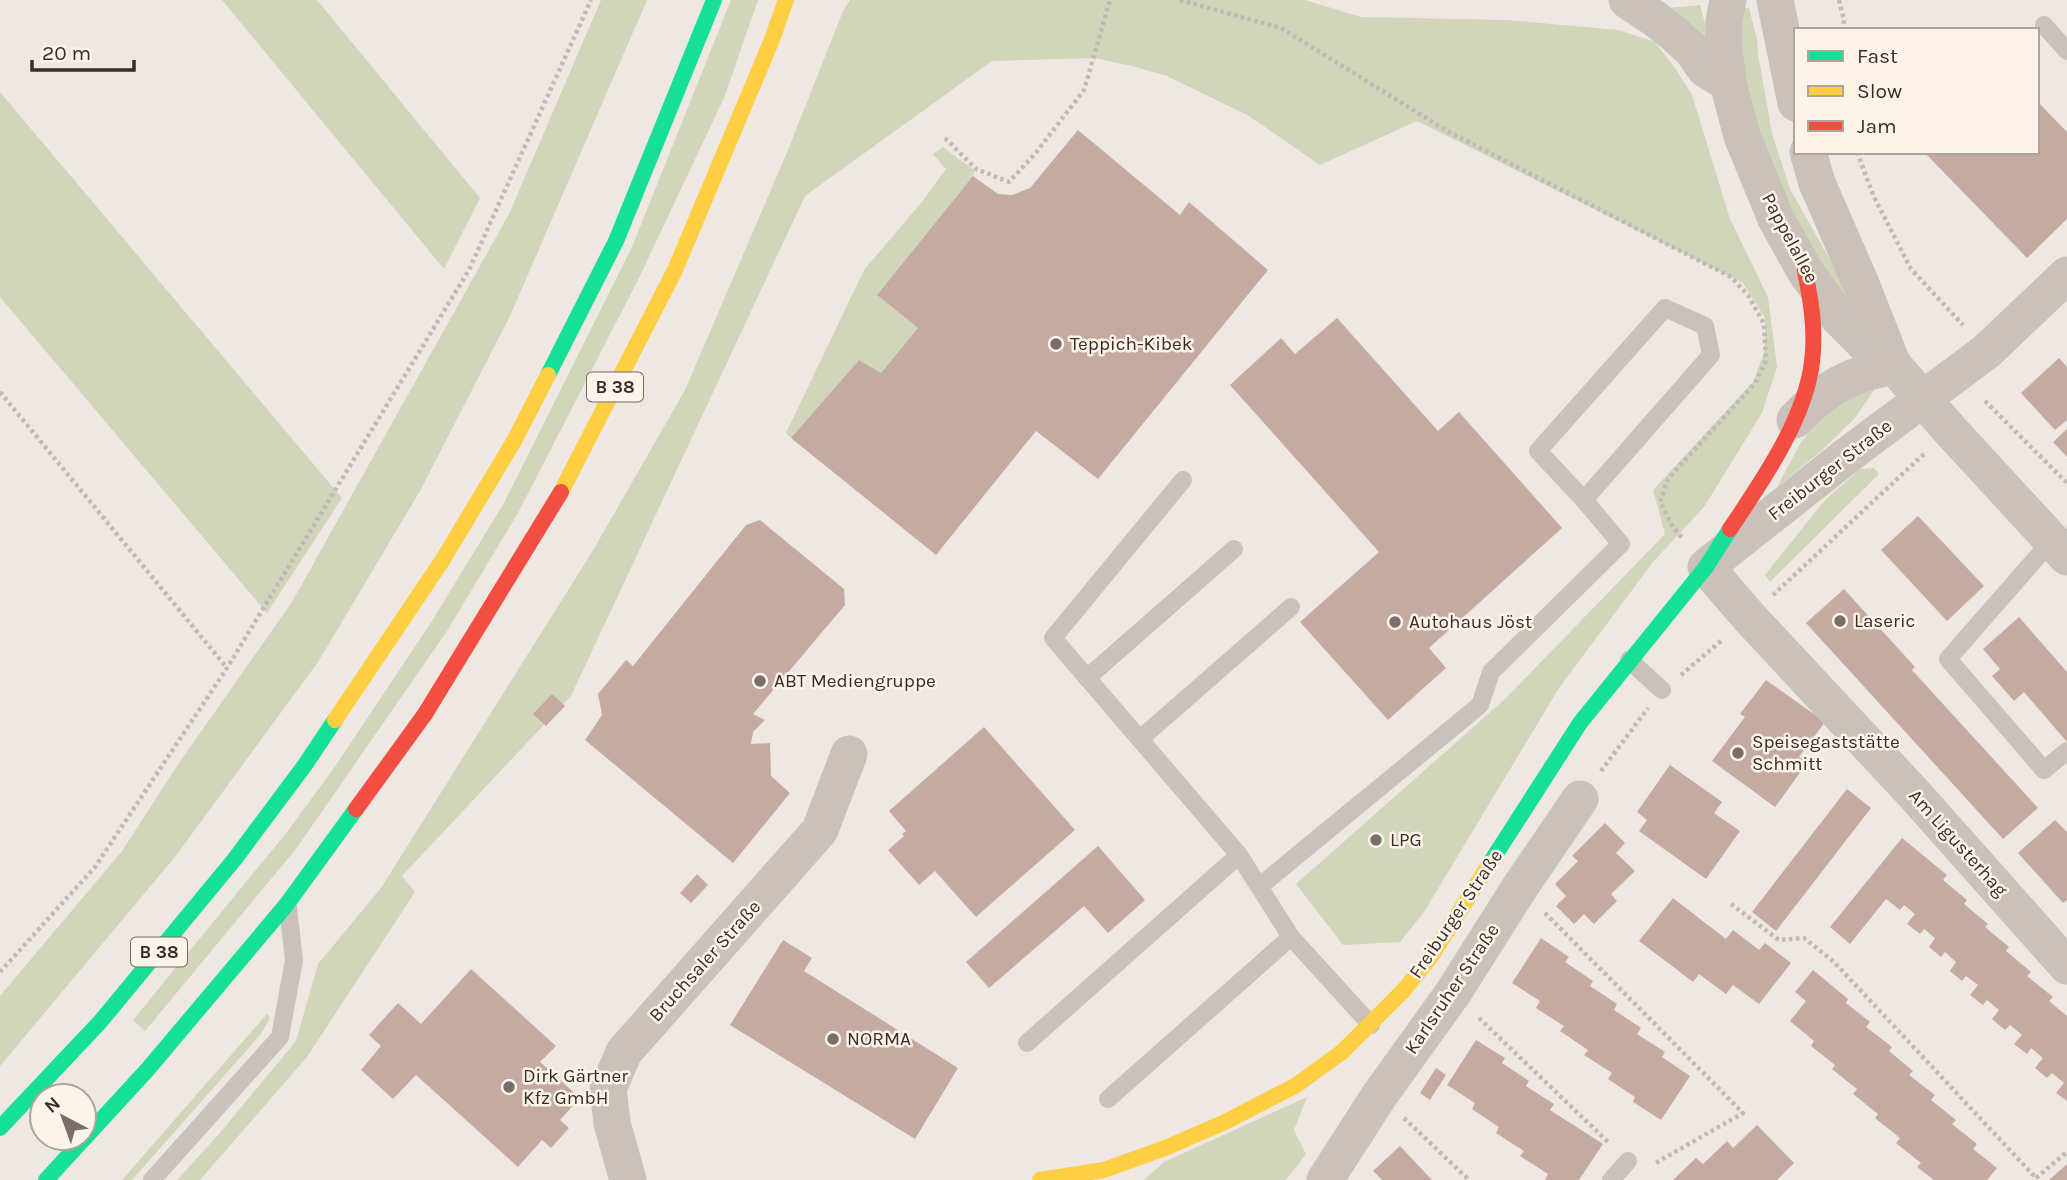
<svg xmlns="http://www.w3.org/2000/svg" width="2067" height="1180" font-family="Karla,sans-serif">
<style>
.green{fill:#d1d5ba}
.building{fill:#c5aaa1}
.lines{fill:none;stroke-linecap:round;stroke-linejoin:round}
.path{stroke:#c1b9b3;stroke-width:4.5;stroke-dasharray:3.5 3.5;stroke-linecap:butt}
.lane{stroke:#c9c1ba;stroke-width:18}
.street{stroke:#c9c1ba;stroke-width:37}
.fast{stroke:#16e098;stroke-width:16}
.slow{stroke:#ffcf43;stroke-width:16}
.jam{stroke:#f24e42;stroke-width:16}
.poi-dot{fill:#796e69;stroke:#fcf3e9;stroke-width:2.5}
.labels{text-anchor:middle;dominant-baseline:central;stroke-width:5;stroke-linejoin:round;paint-order:stroke}
.shield{fill:#fcf3e9;stroke:#746862;stroke-width:2}
.shield-label{font-size:18px;font-weight:bold;fill:#3a2d28}
.street-label{font-size:19px;fill:#3a2d28;stroke:#fcf3e9}
.poi-label{font-size:19px;fill:#3a2d28;stroke:#fcf3e9;text-anchor:start}
</style>
<rect width="100%" height="100%" fill="#efe8e2"/>
<g class="green">
<path d="M222,0H317L480,198L444,269Z"/>
<path d="M601,0H647L510,316L420,491L318,662L175,857L0,1066V996L122,851L179,763L292,602L509,214Z"/>
<path d="M731,0H758L724,98L638,280L518,513L447,631L296,849L145,1031L133,1020L287,832L334,768L432,621L504,503L632,247Z"/>
<path d="M850,0H1305L1361,17L1506,20L1619,30L1655,42L1675,68L1692,95L1730,219L1768,297L1777,367L1762,413L1704,507L1653,562L1559,688L1424,912L1400,942L1343,945L1296,884L1504,700L1665,534L1653,490L1753,382L1765,350V318L1743,283L1417,121L1320,165L1249,116L1167,76L1132,66L1094,58L992,61L805,196L571,696L402,876L415,892L307,1057L200,1180H177L219,1134L296,1041L318,964L381,888L592,552L685,390L788,150L843,11Z"/>
<path d="M1700,5L1711,45L1658,9Z"/>
<path d="M1749,8L1757,39L1758,54L1772,133L1790,189L1864,320L1858,324L1796,223L1751,116L1737,40L1743,9Z"/>
<path d="M0,92L342,498L267,613L0,297Z"/>
<path d="M943,147L975,171L973,176L877,295L918,328L881,373L859,360L791,438L786,433L864,270L921,203L946,169L933,154Z"/>
<path d="M1857,390H1874L1855,418L1822,450L1777,487L1801,442L1828,411Z"/>
<path d="M1874,468L1879,474L1770,582L1765,575L1825,500L1860,469Z"/>
<path d="M267,1014L270,1018L261,1034L132,1180H122Z"/>
<path d="M1307,1097L1294,1130L1306,1154L1286,1180H1144L1164,1162Z"/>
</g>
<g class="building">
<path d="M2037,101L2067,132V219L2027,258L1924,152H2037Z"/>
<path d="M1078,130L1180,215L1189,202L1268,270L1098,479L1036,431L936,555L791,438L859,360L881,373L918,328L877,295L973,176L998,194L1012,195L1030,188Z"/>
<path d="M1337,318L1438,431L1459,412L1562,528L1429,648L1446,668L1388,720L1300,622L1379,552L1230,385L1281,338L1295,354Z"/>
<path d="M2059,358L2067,367V420L2055,430L2021,393Z"/>
<path d="M2067,429V457L2053,442Z"/>
<path d="M1918,516L1984,586L1947,621L1881,550Z"/>
<path d="M760,520L844,589L845,605L753,714L765,720L753,732L751,744L770,743L771,776L790,793L733,863L585,740L602,715L598,694L626,660L633,666L746,525Z"/>
<path d="M1844,589L1915,667L1912,670L2038,808L2003,839L1806,623Z"/>
<path d="M2019,617L2067,672V742L2024,692L2014,701L1992,676L2000,669L1983,649Z"/>
<path d="M1766,680L1825,722L1799,757L1807,763L1775,807L1712,761L1745,717L1740,714Z"/>
<path d="M552,694L565,706L546,726L533,714Z"/>
<path d="M984,727L1075,830L976,917L935,871L919,885L888,850L904,836L902,834L906,831L889,811Z"/>
<path d="M1670,765L1722,802L1714,813L1740,831L1706,879L1639,831L1647,820L1637,812Z"/>
<path d="M1847,789L1871,808L1776,931L1752,912Z"/>
<path d="M2055,820L2067,832V900L2063,903L2018,853Z"/>
<path d="M1605,823L1625,843L1616,853L1635,871L1611,894L1617,901L1594,924L1584,914L1574,924L1556,906L1566,896L1555,884L1578,861L1572,856Z"/>
<path d="M1902,838L1947,875L1943,880L1967,900L1964,904L1988,924L1985,927L2009,947L2006,951L2031,972L2027,976L2053,997L2049,1001L2067,1016V1101L2056,1093L2064,1083L2052,1073L2047,1078L2035,1068L2043,1058L2031,1048L2027,1054L2014,1044L2022,1035L2010,1025L2005,1030L1992,1019L1999,1010L1987,1000L1983,1005L1970,995L1978,985L1966,976L1962,981L1950,971L1956,962L1945,952L1941,957L1929,947L1935,938L1924,929L1920,934L1907,924L1915,914L1904,905L1900,910L1886,899L1850,944L1830,927Z"/>
<path d="M1098,846L1145,900L1108,933L1084,906L989,988L966,962Z"/>
<path d="M697,874L708,885L691,903L680,893Z"/>
<path d="M1673,898L1726,939L1733,930L1759,950L1765,943L1791,963L1759,1004L1733,985L1726,994L1699,974L1693,982L1639,941Z"/>
<path d="M1541,938L1569,957L1565,962L1593,981L1590,986L1617,1004L1614,1010L1641,1028L1637,1034L1665,1052L1662,1057L1690,1076L1661,1120L1633,1102L1635,1097L1608,1079L1612,1073L1584,1055L1588,1050L1560,1031L1564,1026L1536,1008L1540,1001L1512,983Z"/>
<path d="M783,940L812,958L804,971L958,1068L915,1139L730,1025Z"/>
<path d="M471,969L556,1046L540,1062L580,1098L560,1120L569,1128L551,1148L542,1140L518,1167L416,1075L393,1099L361,1070L381,1046L369,1035L398,1003L421,1024Z"/>
<path d="M1813,970L1848,999L1846,1003L1870,1022L1866,1027L1892,1047L1889,1051L1913,1071L1909,1075L1935,1095L1931,1100L1956,1120L1952,1124L1977,1144L1973,1149L1997,1168L1987,1180H1934L1917,1167L1921,1163L1896,1143L1900,1138L1875,1118L1878,1114L1853,1094L1857,1089L1832,1069L1835,1065L1811,1046L1814,1041L1790,1021L1806,1001L1795,992Z"/>
<path d="M1476,1040L1505,1058L1502,1063L1529,1081L1526,1086L1554,1104L1550,1110L1603,1144L1579,1180H1545L1548,1174L1520,1156L1524,1151L1496,1133L1499,1127L1472,1109L1475,1103L1447,1085Z"/>
<path d="M1436,1068L1446,1075L1430,1100L1420,1093Z"/>
<path d="M1757,1125L1794,1163L1777,1180H1673L1696,1158L1703,1164L1727,1141L1733,1148Z"/>
<path d="M1400,1146L1432,1180H1382L1373,1171Z"/>
<path d="M2067,1164V1180H2049Z"/>
</g>
<g class="lines">
<g class="path">
<path d="M1180,0L1281,28L1447,131L1731,277L1748,295L1764,324L1766,361L1755,383L1668,479L1660,502L1673,527L1683,539"/>
<path d="M1839,0L1844,20L1843,30"/>
<path d="M945,138L976,169L1009,182L1035,154L1084,90L1110,0"/>
<path d="M1857,152L1874,197L1911,269L1963,325"/>
<path d="M0,392L227,668"/>
<path d="M1985,401L2067,483"/>
<path d="M1773,595L1926,452"/>
<path d="M1681,675L1722,640"/>
<path d="M1601,771L1648,708"/>
<path d="M1731,904L1779,940L1804,938L1834,962L2036,1178"/>
<path d="M1545,913L1743,1113L1654,1164"/>
<path d="M0,972L95,867L227,668L469,270L591,0"/>
<path d="M1479,1018L1609,1143"/>
<path d="M1404,1118L1469,1180"/>
<path d="M2036,1178L2067,1152"/>
</g>
<g class="lane">
<path d="M2044,25L2067,51"/>
<path d="M1183,480L1053,638L1239,855L1291,937L1371,1025"/>
<path d="M2052,540L1948,659L2044,770L2067,751"/>
<path d="M1629,660L1662,690"/>
<path d="M1087,678L1234,549"/>
<path d="M1140,739L1291,607"/>
<path d="M1260,886L1480,705L1491,672L1621,544L1584,500L1711,355L1705,326L1665,308L1538,451L1584,500"/>
<path d="M1027,1043L1239,855"/>
<path d="M1108,1099L1291,937"/>
<path d="M152,1180L280,1037L294,960L288,908"/>
<path d="M1611,1180L1628,1161"/>
</g>
<g class="street">
<path d="M1627,0L1654,18L1673,33L1692,50L1705,69L1728,83"/>
<path d="M1728,0L1724,21V48L1728,83L1742,136L1776,219L1805,271L1838,317L1867,346L1894,366L1950,430L2067,557"/>
<path d="M1775,0L1796,103"/>
<path d="M1808,152L1817,183L1861,284L1893,365"/>
<path d="M2067,275L1987,351L1849,454L1706,567L1749,617L1915,795L2067,966"/>
<path d="M1795,420C1825,388 1850,374 1894,366"/>
<path d="M628,1180L612,1123L608,1089L624,1052L820,830L849,754"/>
<path d="M1325,1180L1379,1096L1453,993L1520,887L1580,799"/>
</g>
<g class="fast">
<path d="M548,375L616,241L714,0"/>
<path d="M1490,863L1580,723L1706,567L1730,529"/>
<path d="M0,1128L100,1022L234,860L305,765L335,720"/>
<path d="M46,1180L148,1069L287,904L356,809"/>
</g>
<g class="slow">
<path d="M561,492L675,270L771,42L786,0"/>
<path d="M335,720L442,561L514,441L548,375"/>
<path d="M1040,1180L1104,1170L1165,1148L1223,1123L1295,1086L1342,1052L1403,991L1430,958L1490,863"/>
</g>
<g class="jam">
<path d="M1730,529C1762,481 1805,420 1812,362C1816,331 1811,301 1805,271"/>
<path d="M356,809L425,714L561,492"/>
</g>
</g>
<g class="poi-dot">
<circle cx="1056" cy="344" r="7"/>
<circle cx="1840" cy="621" r="7"/>
<circle cx="1395" cy="622" r="7"/>
<circle cx="760" cy="681" r="7"/>
<circle cx="1738" cy="753" r="7"/>
<circle cx="1376" cy="840" r="7"/>
<circle cx="833" cy="1039" r="7"/>
<circle cx="509" cy="1087" r="7"/>
</g>
<g class="labels">
<g class="shield">
<rect x="587" y="372.5" width="56" height="29" rx="5"/>
<rect x="131" y="937.5" width="56" height="29" rx="5"/>
</g>
<g class="shield-label">
<text x="615" y="387">B 38</text>
<text x="159" y="952">B 38</text>
</g>
<g class="street-label">
<text transform="translate(1790 238) rotate(62)">Pappelallee</text>
<text transform="translate(1830 470) rotate(-38)">Freiburger Straße</text>
<text transform="translate(1958 843) rotate(48)">Am Ligusterhag</text>
<text transform="translate(1456 914) rotate(-56)">Freiburger Straße</text>
<text transform="translate(705 961) rotate(-48)">Bruchsaler Straße</text>
<text transform="translate(1452 989) rotate(-56)">Karlsruher Straße</text>
</g>
<g class="poi-label">
<text x="1070" y="344">Teppich-Kibek</text>
<text x="1854" y="621">Laseric</text>
<text x="1409" y="622">Autohaus Jöst</text>
<text x="774" y="681">ABT Mediengruppe</text>
<text x="1752" y="742">Speisegaststätte<tspan x="1752" dy="22">Schmitt</tspan></text>
<text x="1390" y="840">LPG</text>
<text x="847" y="1039">NORMA</text>
<text x="523" y="1076">Dirk Gärtner<tspan x="523" dy="22">Kfz GmbH</tspan></text>
</g>
</g>
<rect x="1794" y="28" width="245" height="126" fill="#fcf3e9" stroke="#aea49c" stroke-width="2"/>
<rect x="1808" y="51" width="35" height="10" fill="#16e098" stroke="#aea49c" stroke-width="2"/>
<text x="1857" y="63" font-size="21" fill="#3a2d28">Fast</text>
<rect x="1808" y="86" width="35" height="10" fill="#ffcf43" stroke="#aea49c" stroke-width="2"/>
<text x="1857" y="98" font-size="21" fill="#3a2d28">Slow</text>
<rect x="1808" y="121" width="35" height="10" fill="#f24e42" stroke="#aea49c" stroke-width="2"/>
<text x="1857" y="133" font-size="21" fill="#3a2d28">Jam</text>
<g transform="translate(63 1117) rotate(319)"><circle r="33" fill="#fcf3e9" stroke="#aea49c" stroke-width="2"/>
<path d="M0-5L12 26L0 18L-12 26Z" fill="#796e69"/>
<text y="-10" font-size="19" font-weight="bold" text-anchor="middle" fill="#3a2d28">N</text>
</g>
<path d="M32 60v10h102v-10" fill="none" stroke="#3a2d28" stroke-width="3.5"/>
<text x="42" y="60" font-size="21" fill="#3a2d28" stroke="#fcf3e9" stroke-width="5" paint-order="stroke">20 m</text>
</svg>
